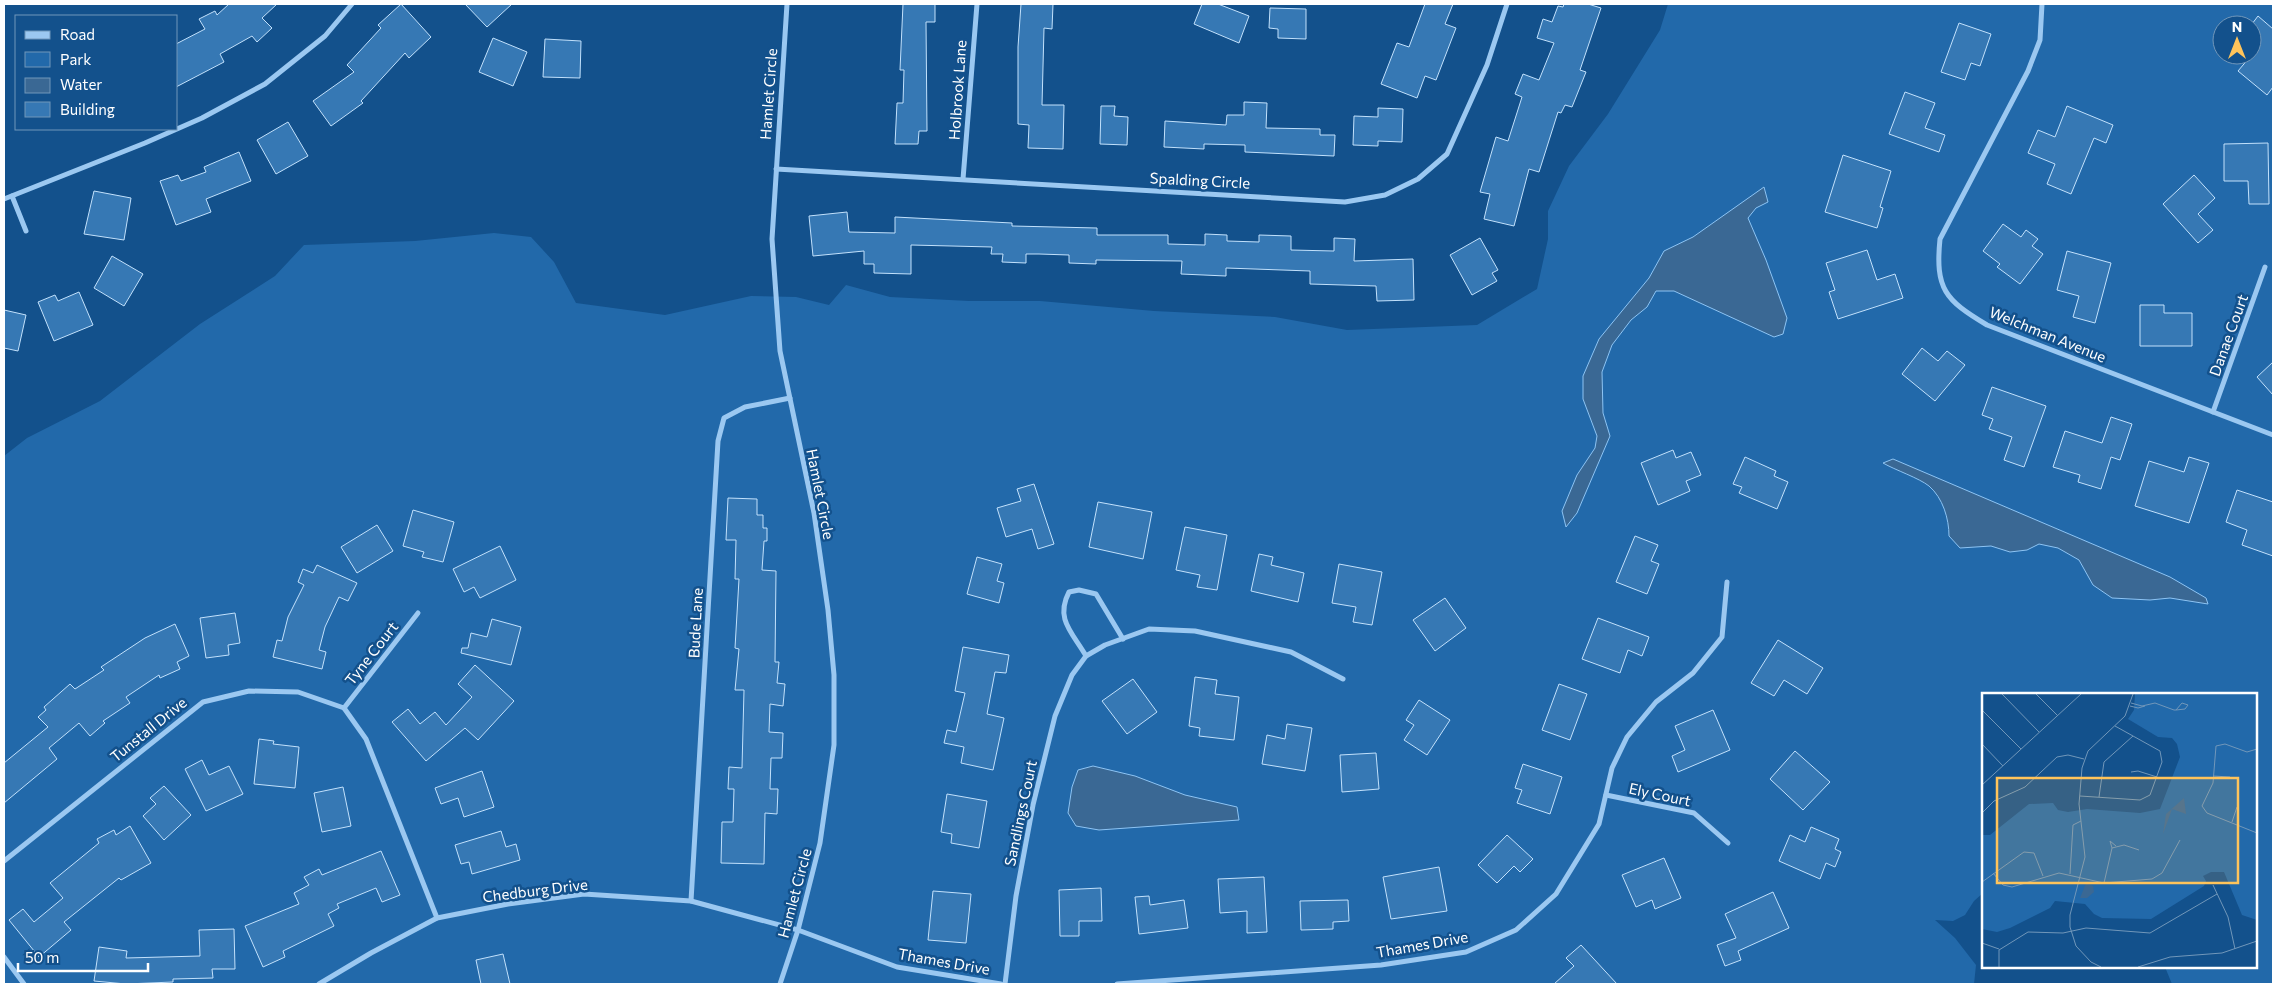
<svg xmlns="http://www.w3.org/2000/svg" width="2277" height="988" font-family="Commissioner,sans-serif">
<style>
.green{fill:#2269aa;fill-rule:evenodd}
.water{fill:#3a6894;stroke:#8dc4f4}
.building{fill:#3678b4;stroke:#c2e1fc}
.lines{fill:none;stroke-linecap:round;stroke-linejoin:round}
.street{stroke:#9bc8f1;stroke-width:5}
.labels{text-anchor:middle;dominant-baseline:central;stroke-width:5;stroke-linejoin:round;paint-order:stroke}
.street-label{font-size:15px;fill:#fff;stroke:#13518c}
.inset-road{fill:none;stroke:#7197ba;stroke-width:1}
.view{fill:#ffc45b;fill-opacity:0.15;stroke:#ffc45b;stroke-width:2.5}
.inset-edge{fill:none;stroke:#fff;stroke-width:2.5}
</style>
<rect width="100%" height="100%" fill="#13518c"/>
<path class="green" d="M1668,4H2273V984H2172L2165,967H2256V694H1983V893L1974,901L1965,915L1953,921L1935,920L1955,938L1976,965L1974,984H4V456L27,438L100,401L200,324L275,276L304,245L415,241L494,233L531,237L554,262L576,303L665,315L751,296L796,297L829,305L846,285L890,297L969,301H1040L1154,311L1275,317L1347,330L1477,325L1537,289L1548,239V211L1569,166L1608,114L1660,30ZM2222,25H2252V55H2222Z"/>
<g class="water">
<path d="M1764,187L1768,202L1756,208L1748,218L1766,260L1787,318L1783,334L1774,337L1674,291H1656L1647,307L1631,320L1612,345L1602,372L1603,413L1610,436L1577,513L1566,527L1562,511L1577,475L1595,448L1597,436L1583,399V376L1599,339L1649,278L1664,251L1693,237Z"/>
<path d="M1893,459L2170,577L2206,598L2208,604L2170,598L2150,600L2112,598L2093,585L2079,560L2058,548L2039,544L2027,550L2010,552L1991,546L1960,548L1949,536C1949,519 1943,498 1929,486C1919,478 1895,470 1883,463Z"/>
<path d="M1093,766L1135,776L1185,795L1237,807L1239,820L1099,830L1076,826L1068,813L1072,787L1078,770Z"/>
</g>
<g class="building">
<path d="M229,4H277L262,18L272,28L257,42L252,36L220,54L224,62L176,87V44L205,29L199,19L215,11L217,15Z"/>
<path d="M401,4L431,37L409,58L405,53L361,101L363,103L331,126L313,101L354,72L347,65L381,28L378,25Z"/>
<path d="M465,4H512L487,27Z"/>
<path d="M903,4H935V22H926L927,131H919L918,144H895L897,103H903L904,70H900Z"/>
<path d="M1021,4H1053L1052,29L1044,28L1042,105H1064L1063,149L1028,148L1029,125L1018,124V47Z"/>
<path d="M1202,4H1218L1249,16L1239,43L1194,24Z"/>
<path d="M1425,4H1453L1445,24L1456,28L1436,80L1425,76L1417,98L1381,84L1397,43L1409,47Z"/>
<path d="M1564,4H1588L1601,8L1580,70L1586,72L1572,107L1565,105L1561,113L1558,112L1539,172L1529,169L1514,226L1484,219L1490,194L1480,192L1496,137L1508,141L1522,97L1515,94L1523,74L1539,80L1554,43L1537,38L1543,19L1552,22L1558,6L1563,7Z"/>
<path d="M1270,8L1306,9V39L1278,38V29L1269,28Z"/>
<path d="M2258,16L2273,29V87L2267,95L2238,71L2260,45L2252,38V24Z"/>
<path d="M1959,23L1991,34L1980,66L1971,63L1965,80L1941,72Z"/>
<path d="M493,38L527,52L513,86L479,72Z"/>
<path d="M545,39L581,41L580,78L543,77Z"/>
<path d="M1905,92L1935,103L1925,128L1945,135L1939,152L1889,134Z"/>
<path d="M1244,102L1267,103L1266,128L1320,129V135H1335L1334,156L1245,152V145L1204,144V149L1164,147L1165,121L1226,125L1227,115H1244Z"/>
<path d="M1101,106H1115L1114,116L1128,117L1127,145L1100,144Z"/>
<path d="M2067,106L2113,125L2106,143L2094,138L2071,194L2047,184L2055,164L2028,153L2038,130L2055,137Z"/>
<path d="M1378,108L1403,109L1402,142L1378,141V146L1353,145L1354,116L1378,117Z"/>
<path d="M288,122L308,156L276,174L257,140Z"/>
<path d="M2268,143L2269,204H2249L2248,181H2224V144Z"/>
<path d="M239,152L251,181L206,199L211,212L176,225L160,181L178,175L181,181L206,172L204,167Z"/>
<path d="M1843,155L1891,171L1880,207L1883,208L1877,228L1825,212Z"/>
<path d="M2194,175L2215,198L2198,214L2213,230L2198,243L2163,204Z"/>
<path d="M94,191L131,198L124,240L84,234Z"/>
<path d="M847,212L849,232L895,233V217L1012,223V226L1097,228V235H1168V244L1205,245V234L1227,235V241L1259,242V235L1291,236V250L1334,251V238L1355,239L1354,261L1413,259L1414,300L1377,301L1376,286L1310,284V271L1226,268V276L1181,274L1182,261L1096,260V264L1069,263V255L1039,254H1026V263L1002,262L1003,254H991L992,247L911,245V274L874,273V264H864V251L813,256L809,216Z"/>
<path d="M2003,224L2021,237L2026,230L2038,239L2032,246L2043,254L2020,284L1997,267L2000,264L1983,251Z"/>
<path d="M1480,238L1498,270L1492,273L1497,281L1472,295L1450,255Z"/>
<path d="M1867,250L1877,280L1895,274L1903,298L1838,319L1829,292L1835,290L1826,263Z"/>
<path d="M2067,251L2111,263L2095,323L2073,317L2079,296L2057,290Z"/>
<path d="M112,256L143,274L124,306L94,288Z"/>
<path d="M79,292L93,325L54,341L38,302L55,295L58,301Z"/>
<path d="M2140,305H2164V313H2192V346H2140Z"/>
<path d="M4,310L26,315L18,351L4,348Z"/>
<path d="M1922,348L1938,361L1947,351L1965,365L1935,401L1902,374Z"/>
<path d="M2273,362V395L2257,377Z"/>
<path d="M1992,387L2046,406L2024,467L2004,460L2012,437L1989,429L1993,419L1982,415Z"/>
<path d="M2111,417L2132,424L2120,460L2111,457L2101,489L2078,482L2080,475L2053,467L2065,431L2102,443Z"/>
<path d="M1673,450L1676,458L1691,452L1701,475L1686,481L1690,491L1658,505L1641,463Z"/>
<path d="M1745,457L1776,471L1774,476L1788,482L1777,509L1739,493L1742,487L1733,484Z"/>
<path d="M2189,457L2209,463L2189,523L2135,506L2149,461L2184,472Z"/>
<path d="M1034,484L1054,544L1038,549L1032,529L1006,537L997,508L1021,501L1017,489Z"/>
<path d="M2237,490L2273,502V556L2242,545L2247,530L2226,522Z"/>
<path d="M728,498L757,499V515H763V528H767V541H764L762,570L776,571L775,662H779L777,683L785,684L783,706L770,704L769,732L783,733L782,758H771L770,789H778L777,814L765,813L764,864L721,863L722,822H733L734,789H728L729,767L742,768L744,690H735L739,649L735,648L739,579H735L736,540H726Z"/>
<path d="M1098,502L1152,512L1143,559L1089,547Z"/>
<path d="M413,510L454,522L443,562L422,557L424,552L403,546Z"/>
<path d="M377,525L393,551L357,573L341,547Z"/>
<path d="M1185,527L1227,535L1217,590L1197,587L1200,575L1176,570Z"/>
<path d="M1635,536L1658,545L1651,561L1659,564L1647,594L1616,582Z"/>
<path d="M500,546L516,580L480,598L474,587L464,592L453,569Z"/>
<path d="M1259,554L1273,557L1271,565L1304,573L1298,602L1251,591Z"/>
<path d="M977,557L1002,564L997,581L1004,583L999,603L967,594Z"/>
<path d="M1339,564L1382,572L1372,625L1353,622L1356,607L1332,603Z"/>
<path d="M317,565L357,583L348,601L339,597L325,627L319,650L326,652L322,669L273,657L277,640L282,641L288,617L304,585L298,582L303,569L313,573Z"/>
<path d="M1445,598L1466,628L1435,651L1413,620Z"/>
<path d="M235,613L240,643L228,645L229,655L206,658L200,618Z"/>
<path d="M1598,618L1649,637L1642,656L1628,650L1620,673L1582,659Z"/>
<path d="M492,619L521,627L511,665L461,653L462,648H468L471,633L487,637Z"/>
<path d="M175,624L189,656L177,662L180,669L160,678L159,675L126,697L130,703L103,721L105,723L90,736L79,723L49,748L57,759L4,803V763L48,727L38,717L46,710L44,707L70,684L75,689L104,670L101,667L145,638Z"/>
<path d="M1778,640L1823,668L1807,694L1784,680L1774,696L1751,683Z"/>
<path d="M963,647L1009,655L1006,673L995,672L987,714L1004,718L993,770L961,763L964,747L944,743L947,730L956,732L965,693L955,691Z"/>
<path d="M475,665L514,701L478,740L465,728L426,761L392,722L408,709L420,724L435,712L446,725L472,697L458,684Z"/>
<path d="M1195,677L1217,680L1215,694L1239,697L1234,740L1199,736L1200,728L1189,726Z"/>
<path d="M1133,679L1157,712L1127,734L1102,701Z"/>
<path d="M1559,684L1587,694L1570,740L1542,730Z"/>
<path d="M1419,700L1450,720L1427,755L1404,740L1414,725L1406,720Z"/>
<path d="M1713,710L1730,750L1678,772L1672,756L1685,750L1675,726Z"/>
<path d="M1287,724L1312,728L1305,771L1262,764L1267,735L1285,739Z"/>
<path d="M259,739L274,741L273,744L299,747L295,788L254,784Z"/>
<path d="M1795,751L1830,782L1803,810L1770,779Z"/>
<path d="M1376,753L1379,789L1342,792L1340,755Z"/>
<path d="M202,760L209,775L229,766L243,794L206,811L185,769Z"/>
<path d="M1523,764L1562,777L1550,814L1517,803L1522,790L1515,788Z"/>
<path d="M482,771L494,807L464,817L458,798L441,804L435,788Z"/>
<path d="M164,786L191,815L164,840L143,816L156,804L150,798Z"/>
<path d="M343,787L351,826L322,832L314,793Z"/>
<path d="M947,794L987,801L979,848L951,843L952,834L941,832Z"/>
<path d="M130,826L151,863L121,880L119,878L64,922L71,930L39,957L9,920L23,909L34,922L63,898L50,883L99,843L97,839L114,830L116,835Z"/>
<path d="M1811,827L1839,839L1835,849L1841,852L1835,867L1826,863L1820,879L1779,861L1790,835L1805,842Z"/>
<path d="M501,831L506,847L516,844L520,860L472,874L469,862L461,864L455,845Z"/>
<path d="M1507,835L1533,859L1520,872L1514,866L1497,883L1478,865Z"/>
<path d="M381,851L400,895L382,902L376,888L337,904L339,908L328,914L334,926L283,951L285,957L263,967L245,926L299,904L294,893L309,885L304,877L319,869L322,875Z"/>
<path d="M1664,858L1681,898L1655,909L1652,900L1636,907L1622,875Z"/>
<path d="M1439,867L1447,911L1391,919L1383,877Z"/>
<path d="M1264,877L1267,932L1247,933V911L1220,913L1218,879Z"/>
<path d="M1101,888L1102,921H1079V936H1060L1059,890Z"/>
<path d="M933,891L971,894L966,943L928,940Z"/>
<path d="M1773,892L1789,928L1738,951L1741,960L1725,966L1717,945L1736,938L1725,914Z"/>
<path d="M1149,896L1150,905L1184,900L1188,928L1139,934L1135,897Z"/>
<path d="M1348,900L1349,921L1333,922V929L1301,930L1300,901Z"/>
<path d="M234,929L235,969H212L213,978L173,979V982L126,984L94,981L99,947L127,951L126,958L200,956L199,930Z"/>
<path d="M1581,945L1617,984H1554L1574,966L1566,958Z"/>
<path d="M503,954L510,984H481L476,960Z"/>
</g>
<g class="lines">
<g class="street">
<path d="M2042,4L2040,40L2028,71L1940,239C1935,289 1945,300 1987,325L2273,435"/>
<path d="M776,169L1345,202L1385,195L1418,179L1447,154L1487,65L1507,4"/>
<path d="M963,179L977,4"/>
<path d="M12,196L26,231"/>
<path d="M4,199L145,143L202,118L265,84L325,36L352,4"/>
<path d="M2213,412L2265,267"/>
<path d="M1086,656C1072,632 1055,619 1069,592L1079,590L1096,594L1123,639"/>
<path d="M344,708L418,613"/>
<path d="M1606,795L1694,813L1728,843"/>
<path d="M4,861L203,702L249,691L298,692L344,708L366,739L437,918"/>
<path d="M691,901L718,441L724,418L745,407L790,398"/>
<path d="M4,957L24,984"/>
<path d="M319,984L371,953L437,918L508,904L584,894L691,901L798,930L897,967L1001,984"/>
<path d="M780,984L798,930L820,843L834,745V675L828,610L814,513L780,351L772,239L787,4"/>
<path d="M1005,984L1016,896L1033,805L1055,716L1072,675L1086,656L1105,645L1149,629L1195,631L1291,652L1343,679"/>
<path d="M1117,984L1381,965L1466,952L1516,930L1556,894L1599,824L1612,768L1627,737L1656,702L1693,673L1722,637L1727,582"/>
</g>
</g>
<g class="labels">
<g class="street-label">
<text transform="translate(957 90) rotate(-86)">Holbrook Lane</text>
<text transform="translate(768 94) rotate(-86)">Hamlet Circle</text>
<text transform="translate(1200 180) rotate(3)">Spalding Circle</text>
<text transform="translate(2048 334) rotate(22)">Welchman Avenue</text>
<text transform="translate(2228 335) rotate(-70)">Danae Court</text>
<text transform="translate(821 494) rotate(79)">Hamlet Circle</text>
<text transform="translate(695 623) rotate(-87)">Bude Lane</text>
<text transform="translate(371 653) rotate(-52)">Tyne Court</text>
<text transform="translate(148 729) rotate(-39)">Tunstall Drive</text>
<text transform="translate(1660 794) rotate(12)">Ely Court</text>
<text transform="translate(1020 813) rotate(-78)">Sandlings Court</text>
<text transform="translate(535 890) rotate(-7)">Chedburg Drive</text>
<text transform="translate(794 893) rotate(-75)">Hamlet Circle</text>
<text transform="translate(1422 944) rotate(-10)">Thames Drive</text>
<text transform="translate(944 961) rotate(10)">Thames Drive</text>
</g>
</g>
<g transform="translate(1982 693)">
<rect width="275" height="275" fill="#13518c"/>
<path d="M153,1H275V227L260,222L242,179H229L221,183L224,188L222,193L169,226L120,225L112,221L103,211L73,208L68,215L28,235L15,239L0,236V142H8L47,111L71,110L76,117L86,119L105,116L158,120L178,116L198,64L195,51L190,45L176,44L146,26L152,17Z" fill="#2269aa"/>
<path d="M202,105L204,121L190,116L181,141L184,121ZM104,190L111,193L112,199L105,205H98Z" fill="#3a6894"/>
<path class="inset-road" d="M20,1L57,39M54,1L76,23M149,10L160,13L173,10L192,17H194L203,16L206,12L200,10L194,17M148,13L156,15L163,13M0,17L39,56M0,51L21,73M275,56L265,59L243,51L234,53L231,90L220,113L225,120L275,140M149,79L156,78L175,84M231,83L248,84M0,92L99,1M98,103L158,107L168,102L180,69L178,58L133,33M117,104L122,69L151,43M0,120L12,108L43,94L75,64L86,62L102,66M250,129L255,114M130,155L128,148L134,153M11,180L21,192L30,194L77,180L122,190L170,186L180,180L198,147M88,181L91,132L99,128M0,189L42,159L52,160L61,183M122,190L130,155L142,152L157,157M231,192L246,224L253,256M0,250L17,256M17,274V257L46,239L81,240L104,235L168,240L235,201M119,274L109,269L94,253L88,234V222L103,164L97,111L100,75L106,58L143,23L151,1M156,274L188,264L240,260L275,248"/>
<path class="view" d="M15,85H256V190H15Z"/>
<rect width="275" height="275" class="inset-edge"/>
</g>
<rect width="2277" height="988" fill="none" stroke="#ffffff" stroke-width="10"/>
<rect x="15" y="15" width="162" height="115" fill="#13518c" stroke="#7197ba"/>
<rect x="25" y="31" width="25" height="8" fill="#9bc8f1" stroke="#7197ba"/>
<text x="60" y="40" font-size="15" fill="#ffffff">Road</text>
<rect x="25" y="52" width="25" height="15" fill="#2269aa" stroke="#7197ba"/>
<text x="60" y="65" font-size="15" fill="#ffffff">Park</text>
<rect x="25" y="78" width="25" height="15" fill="#3a6894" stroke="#7197ba"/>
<text x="60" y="90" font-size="15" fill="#ffffff">Water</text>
<rect x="25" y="102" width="25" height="15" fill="#3678b4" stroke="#7197ba"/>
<text x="60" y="115" font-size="15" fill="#ffffff">Building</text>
<g transform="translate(2237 40)"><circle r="24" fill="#13518c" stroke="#7197ba"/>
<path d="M0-4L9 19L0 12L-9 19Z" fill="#ffc45b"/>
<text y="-8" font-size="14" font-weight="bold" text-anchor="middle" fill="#ffffff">N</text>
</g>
<path d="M18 963v8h130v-8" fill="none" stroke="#ffffff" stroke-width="2.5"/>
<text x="25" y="963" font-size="15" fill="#ffffff" stroke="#13518c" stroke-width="4" paint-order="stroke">50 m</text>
</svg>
